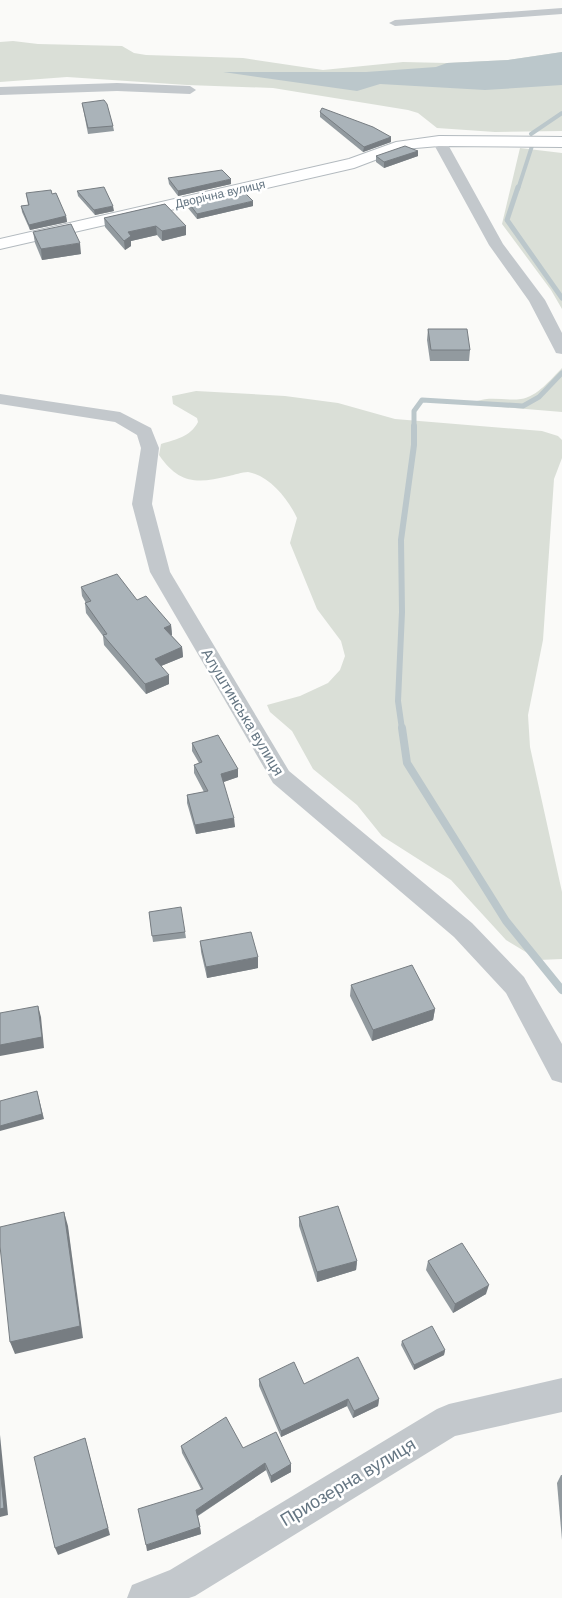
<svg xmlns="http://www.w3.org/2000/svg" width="562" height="1598" font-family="Helvetica,sans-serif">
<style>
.green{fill:#dadfd7}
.water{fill:#bbc7cb}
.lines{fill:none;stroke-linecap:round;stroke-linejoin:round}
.stream-far3{stroke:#bbc7cb;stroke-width:4}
.stream-far2{stroke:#bbc7cb;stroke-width:5}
.stream-far1{stroke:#bbc7cb;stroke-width:6}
.stream{stroke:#bbc7cb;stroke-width:8}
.secondary-casing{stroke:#b3babf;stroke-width:2}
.street{fill:#c3c8cc;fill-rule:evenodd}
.secondary{fill:#fff;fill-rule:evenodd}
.wall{fill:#929a9f}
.shaded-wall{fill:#777d82}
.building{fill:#aab3b9;stroke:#777d82}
.labels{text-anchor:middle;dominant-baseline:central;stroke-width:5;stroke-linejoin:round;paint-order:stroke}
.far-street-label{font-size:12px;fill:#657683;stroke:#fff}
.street-label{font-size:15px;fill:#657683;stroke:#fff}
.near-street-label{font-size:18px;fill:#657683;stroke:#fff}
</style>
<rect width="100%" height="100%" fill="#fafaf8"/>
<g class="green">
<path d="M13,41L38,44L122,46L134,53L146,55L243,58L323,70L403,62L447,63L508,60L562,52V131L495,132L437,128L418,113L408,110L273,88L187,85L67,77L0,82V42Z"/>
<path d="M520,148L562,153V309L551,290L502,224Z"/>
<path d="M562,368V412L478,405L477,401C492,396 506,401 521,399C537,397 551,379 562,368Z"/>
<path d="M196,391L285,396L338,403L395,419L542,431L558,436L562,440V458L554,479L543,640L528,715L530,747L562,892V959L539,960L506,940L451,880L382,836L357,805L313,769L292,731L270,712L267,705L300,696L328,683L340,670L345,656L341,641L317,609L290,543L297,518C288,499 270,476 248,472C242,472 234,475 229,476C197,484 179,484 159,455L161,444C177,439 190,437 198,422L197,418L173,404L172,396Z"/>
</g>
<path class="water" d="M562,52V85L485,90L380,84L357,91L223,72H366L436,67L447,63L508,60Z"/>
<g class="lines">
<g class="stream-far3">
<path d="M531,134L562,113"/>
<path d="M518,189L532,146"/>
</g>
<g class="stream-far2">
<path d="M518,187L507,220L562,298"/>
<path d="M414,427V411L422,400L523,406L539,397L562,373"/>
</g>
<path class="stream-far1" d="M402,729L398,701L402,612L401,540L414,445V426"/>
<path class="stream" d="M402,728L407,763L506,921L562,990"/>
<g class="secondary-casing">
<path id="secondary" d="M439,136L562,137V147L439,146L404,149L354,168L0,249V239L349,159L396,142Z"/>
</g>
<g class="street">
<path d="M562,8V14L395,26L389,23L395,20Z"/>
<path d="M117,83L190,86L196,90L190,94L117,91L0,95V87Z"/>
<path d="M439,137L446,141L503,244L545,300L562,333V354L556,353L554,349L529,301L489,245L432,141Z"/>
<path d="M0,394L120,412L151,428L159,448L152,504L170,572L289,771L472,923L524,977L562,1044V1083L552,1080L506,993L454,937L273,783L150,572L132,504L141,448L137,435L115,422L0,404Z"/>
<path d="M562,1378V1412L455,1436L195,1596L189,1598H127L132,1585L170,1570L437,1409L449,1404Z"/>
</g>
<use href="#secondary" class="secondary"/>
</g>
<g class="wall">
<path d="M82,103L113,126L114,131L88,134Z"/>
<path d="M320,112L391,137V142L363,152L320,117Z"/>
<path d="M418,151V156L384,168L376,162V156Z"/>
<path d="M168,178L231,184L178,196L169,184Z"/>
<path d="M77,191L114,211L95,215L78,196Z"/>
<path d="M26,193L52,194L66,216L67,222L30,230L22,212L21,206L28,205Z"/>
<path d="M188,202L253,206L197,219L188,208Z"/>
<path d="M165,204L186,235L162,241L157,235L131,241V246L125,250L105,227L104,218Z"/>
<path d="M33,232L81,254L42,260L35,243Z"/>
<path d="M428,329L470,350L469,361H430L427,340Z"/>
<path d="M81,587L137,600L171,625L172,635H171L182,647L183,657L161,666L169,684L146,694L104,645L103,636L86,613L85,603H86L82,596Z"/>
<path d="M192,743L238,769V777L223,782L235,827L196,834L187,803V795L204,792L194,773V765L199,763L192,751Z"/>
<path d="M149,912L185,932L186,938L153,942Z"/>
<path d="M200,941L258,957V968L207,978L201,952Z"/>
<path d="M351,985L435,1009L433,1020L372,1041L350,996Z"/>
<path d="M299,1217L357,1261L356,1270L317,1282L299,1226Z"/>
<path d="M428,1261L486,1294L453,1313L426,1270Z"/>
<path d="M402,1341L445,1350L444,1355L414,1370L401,1345Z"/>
<path d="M259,1379L304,1384L379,1399L378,1406L353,1418L347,1406L281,1437L259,1386Z"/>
<path d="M181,1446L243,1448L291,1464V1472L271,1483L266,1470L198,1516L201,1534L147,1551L201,1489L182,1453Z"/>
<path d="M561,1475H562V1540L557,1483Z"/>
</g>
<g class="shaded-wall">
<path d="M391,137V142L363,152L364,147Z"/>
<path d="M418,151V156L384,168V162Z"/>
<path d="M231,179V184L178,196V191Z"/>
<path d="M253,201V206L197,219V214Z"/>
<path d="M113,206L114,211L95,215L94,210Z"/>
<path d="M66,216L67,222L30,230L29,225Z"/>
<path d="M156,226L157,235L131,241V246L125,250L124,241L128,232Z"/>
<path d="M186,226V235L162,241V231Z"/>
<path d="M80,243L81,254L42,260L41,249Z"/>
<path d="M171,625L172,635L165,637L164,628Z"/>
<path d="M182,647L183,657L156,668L155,659Z"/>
<path d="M169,675V684L146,694L145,684Z"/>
<path d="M238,769V777L221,783V774Z"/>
<path d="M234,818L235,827L196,834L195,825Z"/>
<path d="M258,957V968L207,978L206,967Z"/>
<path d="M38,1006L41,1017L44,1048L0,1056V1045Z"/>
<path d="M435,1009L433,1020L372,1041L373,1030Z"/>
<path d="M37,1091L44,1119L0,1131V1126Z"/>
<path d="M64,1212L68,1226L83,1338L15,1354L10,1342Z"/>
<path d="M357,1261L356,1270L317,1282V1272Z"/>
<path d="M489,1285L486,1294L453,1313L455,1304Z"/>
<path d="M445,1350L444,1355L414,1370V1365Z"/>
<path d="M348,1399L347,1406L281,1437V1431Z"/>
<path d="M379,1399L378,1406L353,1418L354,1411Z"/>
<path d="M0,1435L8,1515L0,1517Z"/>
<path d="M85,1438L110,1535L58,1555L55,1548Z"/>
<path d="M265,1463L266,1470L197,1516L196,1510Z"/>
<path d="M291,1464V1472L271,1483V1476Z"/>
<path d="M200,1527L201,1534L147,1551L146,1545Z"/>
</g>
<g class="building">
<path d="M104,100L107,104L113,126L88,128L82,103Z"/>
<path d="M322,108L373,127L391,137L364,147L320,112Z"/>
<path d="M405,146L418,151L384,162L376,156Z"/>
<path d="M222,170L231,179L178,191L168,178Z"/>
<path d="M104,187L113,206L94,210L77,191Z"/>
<path d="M51,190L52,194L56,193L66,216L29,225L21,206L29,205L26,193Z"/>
<path d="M242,190L253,201L197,214L188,202Z"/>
<path d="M165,204L186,226L162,231L156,226L128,232L131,236L124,241L104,218Z"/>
<path d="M71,224L80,243L41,249L33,232Z"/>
<path d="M428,329H467L470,350H431Z"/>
<path d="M117,574L137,600L146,596L171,625L164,628L182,647L155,659L169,675L145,684L103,635L107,634L85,603L91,601L81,587Z"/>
<path d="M218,735L238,769L221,774L234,818L195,825L187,795L208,791L194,765L202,762L192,743Z"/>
<path d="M181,907L185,932L152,936L149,912Z"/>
<path d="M251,932L258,957L206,967L200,941Z"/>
<path d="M412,965L435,1009L373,1030L351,985Z"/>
<path d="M38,1006L42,1037L0,1045V1013Z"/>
<path d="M37,1091L42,1114L0,1126V1101Z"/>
<path d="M338,1206L357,1261L317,1272L299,1217Z"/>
<path d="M64,1212L80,1326L10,1342L0,1246V1227Z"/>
<path d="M462,1243L489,1285L455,1304L428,1261Z"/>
<path d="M432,1326L445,1350L414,1365L402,1341Z"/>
<path d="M358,1357L379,1399L354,1411L348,1399L281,1431L259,1379L294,1362L304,1384Z"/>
<path d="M226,1417L243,1448L276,1432L291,1464L271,1476L265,1463L196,1510L200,1527L146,1545L138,1509L203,1489L181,1446Z"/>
<path d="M85,1438L108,1528L55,1548L34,1457Z"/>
<path d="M0,1468L4,1508L0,1509Z"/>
</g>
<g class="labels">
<g class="far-street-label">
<text transform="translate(220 194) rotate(-13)">Дворічна вулиця</text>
</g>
<g class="street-label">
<text transform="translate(243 712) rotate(59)">Алуштинська вулиця</text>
</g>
<g class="near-street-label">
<text transform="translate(348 1482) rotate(-31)">Приозерна вулиця</text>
</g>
</g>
</svg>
